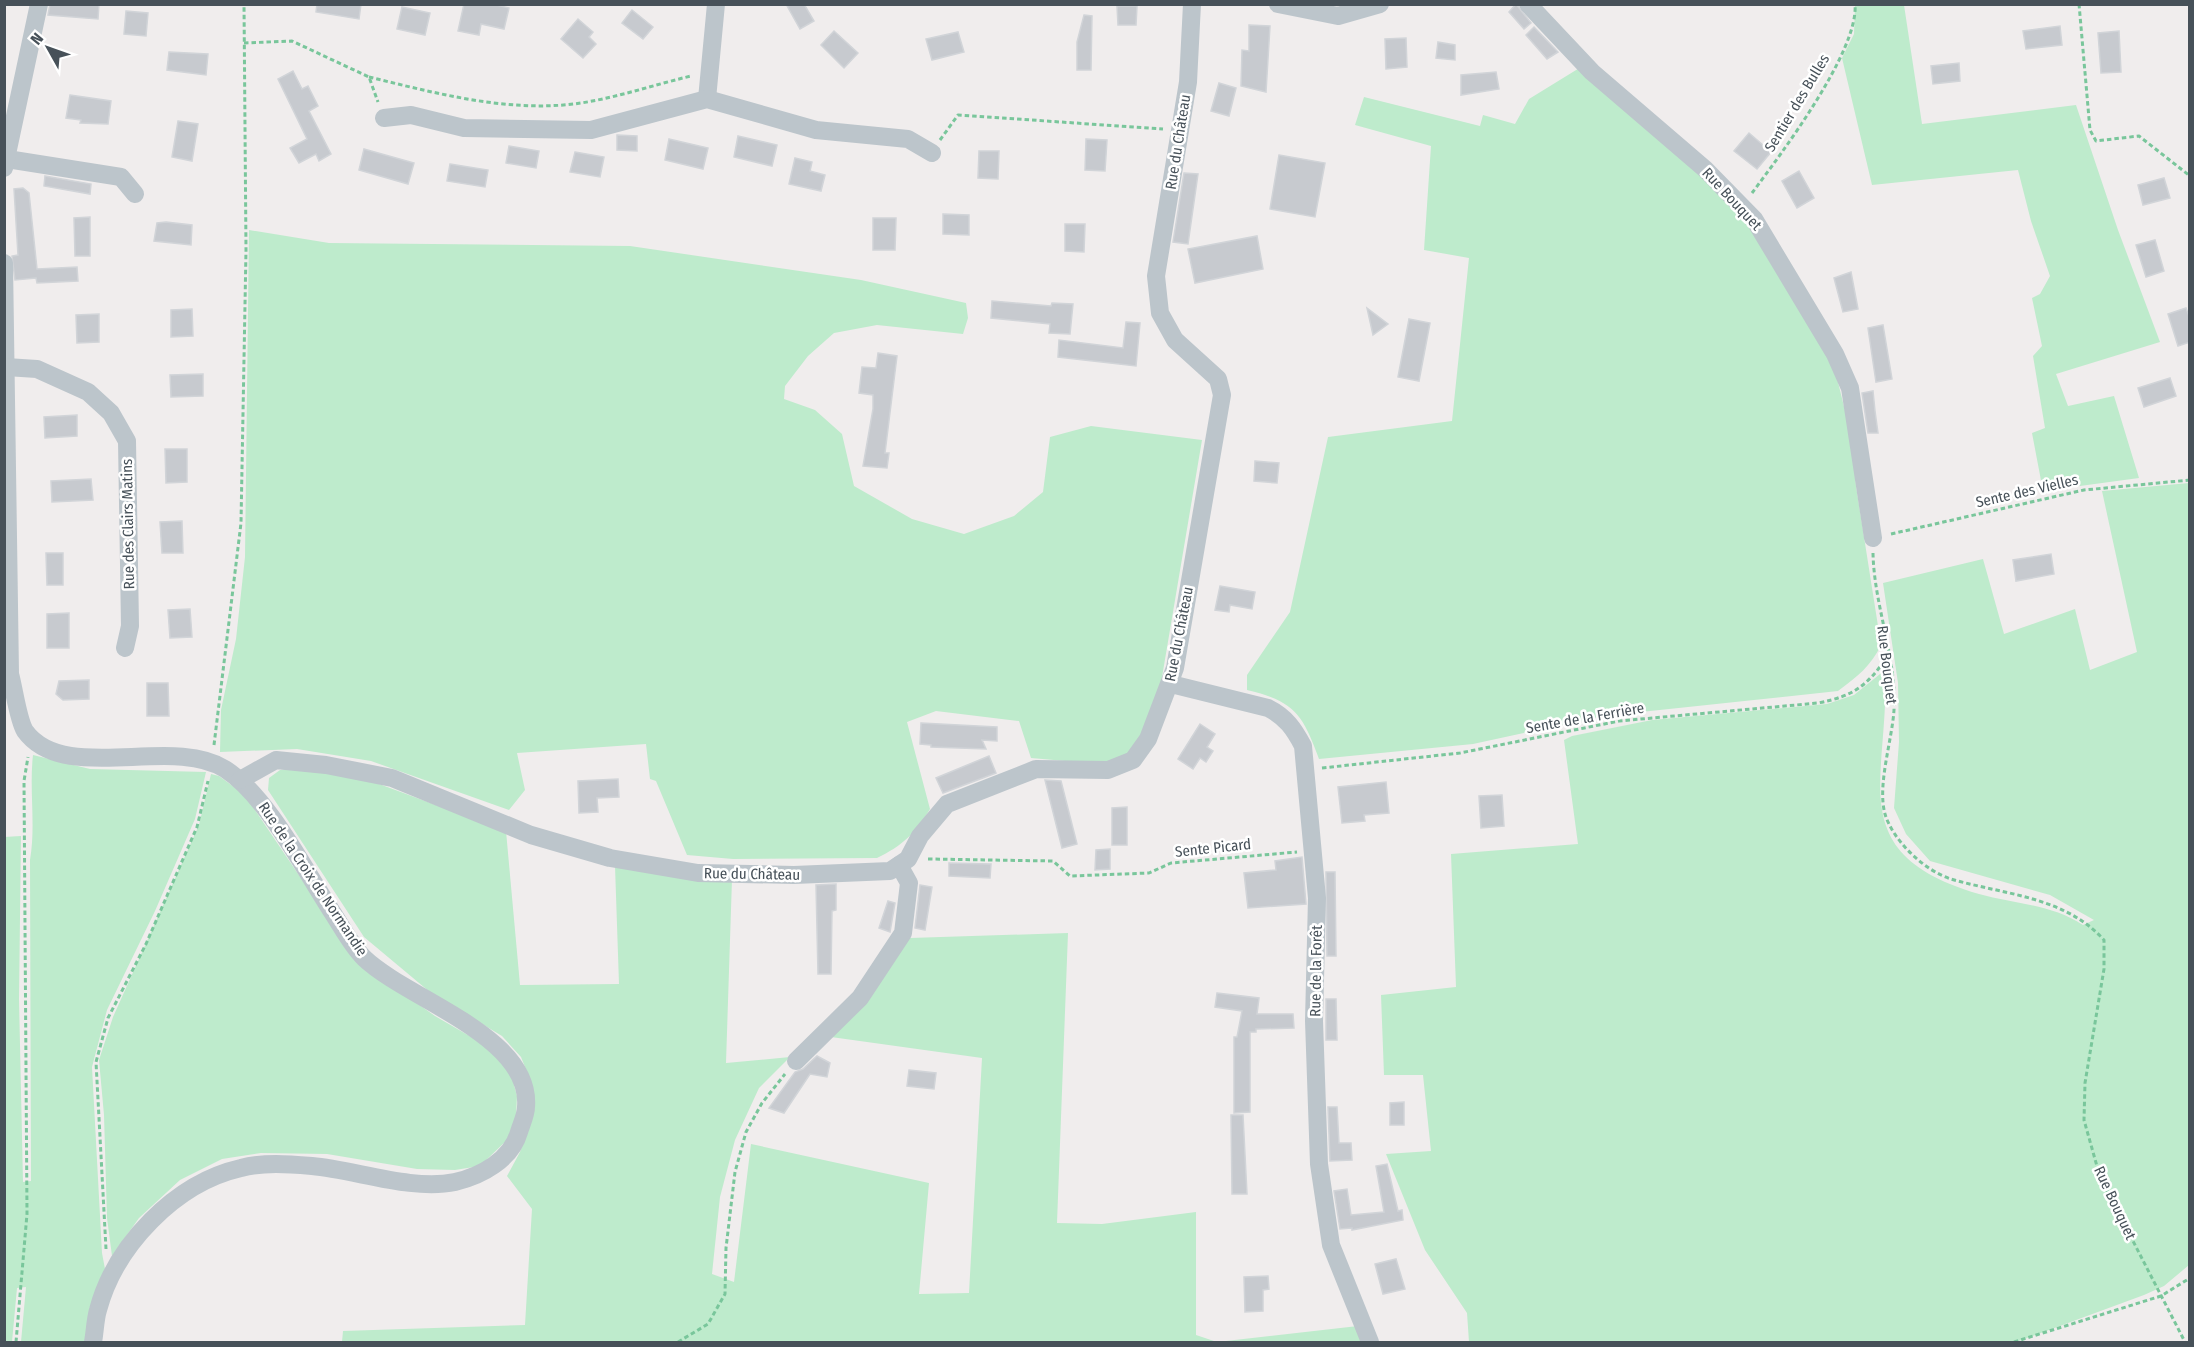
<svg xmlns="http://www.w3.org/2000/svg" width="2194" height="1347" font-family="'Fira Sans Condensed',sans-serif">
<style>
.green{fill:#beebcc}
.building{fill:#c7cacf;stroke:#d1d4d8;stroke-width:1.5}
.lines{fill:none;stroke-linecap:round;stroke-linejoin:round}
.path{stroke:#79c69b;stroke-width:3;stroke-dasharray:4.5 3;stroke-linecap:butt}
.street{stroke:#bcc5cb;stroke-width:18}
.labels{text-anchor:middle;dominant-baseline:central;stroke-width:5;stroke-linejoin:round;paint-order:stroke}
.street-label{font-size:15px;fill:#475159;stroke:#fff}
</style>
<rect width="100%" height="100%" fill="#f0eded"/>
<g class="green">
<path d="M1855,5H1904L1922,124L2076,105L2118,230L2160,342L2056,374L2068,406L2114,396L2139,478L2043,491L2032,433L2045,428L2033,356L2042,346L2032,298L2040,294L2050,276L2031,221L2018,170L1872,185L1842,58L1854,34Z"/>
<path d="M1581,67L1674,149L1723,198L1755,234L1820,337L1836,374L1851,435L1856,486L1881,645C1871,666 1857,677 1838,691L1603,716L1473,744L1319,759C1303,715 1295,701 1247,690V675L1290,612L1328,437L1452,421L1469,258L1424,250L1431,146L1355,125L1364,97L1480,126L1483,115L1515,124L1529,99Z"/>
<path d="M249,230L329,243L630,246L861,280L966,303L968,318L963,334L877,325L834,333L808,356L785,386L784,399L815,410L842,434L854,486L912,519L964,534L1014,516L1043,492L1050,437L1091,426L1202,440L1159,695L1139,742L1123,760L1088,763L1031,758L1019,721L936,711L907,722L930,809C916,833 902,846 877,858L733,859L687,855L656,781L650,779L646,744L517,753L525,790L509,810L371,761L297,749L220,752L221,710L236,639L245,557Z"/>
<path d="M2189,483V1265L2164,1286L2144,1295L2016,1342H1469L1467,1313L1425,1250L1386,1154L1431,1151L1423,1075H1384L1381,995L1456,987L1451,854L1578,844L1564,740L1572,736L1652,720L1827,704L1854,695L1885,670C1890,780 1840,853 1979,894C2015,904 2051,904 2083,925L2094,920L2050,895L1930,861L1906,834L1894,808L1899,742L1898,683L1883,583L1983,559L2004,634L2075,609L2090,670L2137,652L2102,491Z"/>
<path d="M33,755L90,769L206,772L195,819L155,911L107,1010L92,1067L102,1253L105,1269L87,1342H21L26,1287L17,1288L12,1342H5L4,837L21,836L19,999L23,1182L31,1181L30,860C36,825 29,790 33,755Z"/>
<path d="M302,767L363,778L506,831L520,985L619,984L615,866L732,879L726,1063L790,1057L759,1088L735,1140L720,1197L712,1274L734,1282L751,1144L929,1183L919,1294L969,1293L982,1058L831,1037L910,938L1068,933L1057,1223L1102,1224L1196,1212V1335L1217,1342L1358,1326L1362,1342H342L343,1331L525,1325L532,1209L507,1176L520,1152L529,1124L531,1082L521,1057L502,1036L431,993L364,937L268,790L269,778L280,770Z"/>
<path d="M211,774L219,776L245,795L356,960L435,1016L485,1045L509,1066L517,1096L516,1118L507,1140L480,1166L455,1170L417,1169L327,1154L261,1153L222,1159L180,1180L139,1218L112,1256L107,1218L104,1115L99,1060L113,1017L199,825Z"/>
</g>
<g class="building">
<path d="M50,4H99L98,19L48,15Z"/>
<path d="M317,4H361L359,19L316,12Z"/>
<path d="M464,4H493L509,8L504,29L481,24L479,35L458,31Z"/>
<path d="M786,4H804L814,21L800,29Z"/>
<path d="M1516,4L1531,23L1524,29L1509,12Z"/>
<path d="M1117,6H1137L1136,25H1118Z"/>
<path d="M402,7L430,13L425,35L397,29Z"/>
<path d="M632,10L653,27L643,39L622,23Z"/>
<path d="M126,11L148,13L146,36L124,34Z"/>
<path d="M1084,15L1092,16L1091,70H1077V42Z"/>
<path d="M578,19L593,32L589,37L596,44L583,58L561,39Z"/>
<path d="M1249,25L1270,26L1266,92L1241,86L1242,50L1249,51Z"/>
<path d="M2060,26L2062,45L2026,49L2023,31Z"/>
<path d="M1534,27L1558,52L1547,59L1526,35Z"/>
<path d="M834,31L858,53L844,68L821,45Z"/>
<path d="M2119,31L2121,72L2101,73L2098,33Z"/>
<path d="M958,32L964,52L932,60L926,39Z"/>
<path d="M1406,38L1407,67L1386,69L1385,39Z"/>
<path d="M1438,42L1455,45V60L1436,58Z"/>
<path d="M169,52L208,54L206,75L167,70Z"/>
<path d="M1959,63L1960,81L1933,84L1931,66Z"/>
<path d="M293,71L302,89L308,86L318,106L309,111L331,154L319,161L316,154L299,163L290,148L307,139L278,79Z"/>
<path d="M1496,72L1499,89L1461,95V75Z"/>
<path d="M1219,83L1236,88L1229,116L1211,111Z"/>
<path d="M70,95L111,101L108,124L80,123L81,120L66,118Z"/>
<path d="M178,121L198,124L192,161L172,157Z"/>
<path d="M1749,133L1771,152L1757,169L1734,151Z"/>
<path d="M617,135L637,136V151L617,150Z"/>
<path d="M738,136L777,145L772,166L734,157Z"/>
<path d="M669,139L708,148L703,169L665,160Z"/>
<path d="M1086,139L1107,140L1105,171L1085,170Z"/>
<path d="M509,146L539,151L536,168L506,163Z"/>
<path d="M364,149L414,163L408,184L359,170Z"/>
<path d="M979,151H999L998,179L978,178Z"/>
<path d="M575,152L604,157L600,177L570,172Z"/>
<path d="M1279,155L1325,163L1315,217L1270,209Z"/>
<path d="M795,158L812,162L810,171L825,175L821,191L789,184Z"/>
<path d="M450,164L488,170L485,187L447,181Z"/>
<path d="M1799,171L1814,198L1797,208L1782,181Z"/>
<path d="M1184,173L1198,174L1188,244L1173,242Z"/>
<path d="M45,176L91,184L90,194L44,186Z"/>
<path d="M2164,178L2170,198L2143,205L2138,185Z"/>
<path d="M23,188L29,193L37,269L77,267L78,281L37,283L36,278L15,280L12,256L18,255L14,189Z"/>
<path d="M943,214L969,215V235L943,234Z"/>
<path d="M90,217V256H75L74,218Z"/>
<path d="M873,218H896L895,250H873Z"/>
<path d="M166,222L192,225L191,245L154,241L157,223Z"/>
<path d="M1065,224H1085L1084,252L1065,251Z"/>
<path d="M1257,236L1263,269L1195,283L1188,249Z"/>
<path d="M2155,240L2164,271L2146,277L2136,245Z"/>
<path d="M1851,272L1858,309L1843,312L1834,278Z"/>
<path d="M992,301L1051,306L1052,303L1073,304L1070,334L1049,333L1050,324L991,318Z"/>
<path d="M1367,308L1388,324L1373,335Z"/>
<path d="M2186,308L2190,319V342L2178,346L2168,314Z"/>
<path d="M192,309L193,336L171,337V310Z"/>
<path d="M99,314V342L77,343L76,315Z"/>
<path d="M1409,319L1430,323L1419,381L1398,377Z"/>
<path d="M1126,322L1140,323L1136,366L1058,357L1059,340L1123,348Z"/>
<path d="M1883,325L1892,379L1876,382L1868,328Z"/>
<path d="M878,353L897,356L885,453H889L887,468L863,466L873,409V395L859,393L862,367L876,368Z"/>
<path d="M203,374V396L171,397L170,375Z"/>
<path d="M2170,378L2176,396L2144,407L2138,388Z"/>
<path d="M1873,391L1875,411L1878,433H1868L1862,393Z"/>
<path d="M77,415V436L45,438L44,417Z"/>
<path d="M165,449H187V482L166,483Z"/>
<path d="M1255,461L1279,463L1277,483L1254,481Z"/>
<path d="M91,479L93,500L52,502L51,481Z"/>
<path d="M182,521L183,553H162L160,522Z"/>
<path d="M46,553H63V585H47Z"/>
<path d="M2051,554L2054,574L2016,581L2013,560Z"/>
<path d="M1220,586L1255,592L1252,609L1230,605L1229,612L1215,610Z"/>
<path d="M190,609L192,637L170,638L168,610Z"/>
<path d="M69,613V648H47V614Z"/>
<path d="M89,680V699L63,700L56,694L59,681Z"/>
<path d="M147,683H168L169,716H147Z"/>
<path d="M921,723L997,727V741L982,740L986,749L931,747V745L920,744Z"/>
<path d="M1200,724L1215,734L1207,747L1213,751L1206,762L1200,758L1193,769L1178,759Z"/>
<path d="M989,756L996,773L943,793L936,778Z"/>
<path d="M618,779L619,797L597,798L598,812L579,813L578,781Z"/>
<path d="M1045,780L1061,781L1077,844L1062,848Z"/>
<path d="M1386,782L1389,813L1364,815L1365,821L1342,823L1338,787Z"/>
<path d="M1502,795L1504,826L1481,828L1479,796Z"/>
<path d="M1127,807V845H1112V808Z"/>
<path d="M1110,849V869L1095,870L1096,850Z"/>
<path d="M1302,857L1306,904L1248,908L1244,873L1276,870L1275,861Z"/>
<path d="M949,863L991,864L990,878L949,876Z"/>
<path d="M1326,872H1335L1336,956H1327Z"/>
<path d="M836,884V910L832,911L831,974H818L816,885Z"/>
<path d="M920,885L932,887L925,930L915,928Z"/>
<path d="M888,901L895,903L890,932L879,928Z"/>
<path d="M1217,993L1259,998L1257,1014H1293L1294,1028L1256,1029V1032H1250V1112L1234,1113V1037H1237L1242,1011L1215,1007Z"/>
<path d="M1326,999H1336L1337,1040H1326Z"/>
<path d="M817,1056L830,1063L827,1077L810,1074L784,1113L769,1108L795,1072L803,1069Z"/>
<path d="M909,1070L936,1073L934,1089L907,1086Z"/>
<path d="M1404,1102V1125H1390V1103Z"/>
<path d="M1328,1107H1337L1339,1143H1351L1352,1160L1330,1161Z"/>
<path d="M1231,1115H1243L1247,1194H1232Z"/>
<path d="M1387,1164L1398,1211L1402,1210L1403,1220L1352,1230V1228L1340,1229L1334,1191L1347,1189L1351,1215L1384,1212L1376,1166Z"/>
<path d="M1396,1259L1405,1289L1383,1294L1375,1264Z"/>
<path d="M1268,1276L1269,1289L1263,1290V1311L1245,1312L1244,1277Z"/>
</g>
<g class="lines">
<g class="path">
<path d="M2079,4L2090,130L2096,141L2139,136L2190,176"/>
<path d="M244,43L292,41L369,77L378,102"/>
<path d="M369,77C435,93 505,112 574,104C613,99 653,85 691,76"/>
<path d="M940,140L958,115L1163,129"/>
<path d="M1752,193C1781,154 1859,51 1855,4"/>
<path d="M1891,534L2084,490L2190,480"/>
<path d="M1873,553C1874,606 1897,658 1894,710C1892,741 1877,785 1885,814C1893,841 1925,871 1951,879C2005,895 2064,896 2104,940V969L2085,1083L2084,1120L2100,1177L2185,1342"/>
<path d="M214,745L241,523L246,250L244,4"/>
<path d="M1322,768L1460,753L1619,721L1818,703C1854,696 1867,686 1888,656"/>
<path d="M928,859L1053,861L1070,876L1149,873L1171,863L1297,852"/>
<path d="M106,1249L96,1062L108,1018L146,944L197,827L208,781"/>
<path d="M16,1342L27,1214L24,781L28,757"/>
<path d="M678,1342L708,1324L725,1294L726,1248L735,1172L746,1132L762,1103L785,1074"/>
<path d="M2014,1342L2161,1296L2190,1278"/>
</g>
<g class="street">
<path d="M1278,4L1338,16L1380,4"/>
<path d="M1528,4L1592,72L1705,169L1754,219L1835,354L1850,388L1873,538"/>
<path d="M707,99L716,4"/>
<path d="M384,118L411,115L464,128L591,130L707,99L816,130L908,139L932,153"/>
<path d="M7,159L121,177L135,194"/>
<path d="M4,168L39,4"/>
<path d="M4,263L10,674C14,688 18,720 25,731C64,785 172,735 225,769C268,797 305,871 334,915C343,929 352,946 364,958C408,1000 532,1036 526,1107C526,1115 521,1125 519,1132C511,1160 481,1176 455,1182C412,1191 356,1170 312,1166C288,1164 264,1162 241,1168C175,1183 115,1246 98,1310C95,1320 95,1332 93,1342"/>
<path d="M6,367L37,369L88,392L111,413L127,441L130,626L125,648"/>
<path d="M1171,684L1268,708C1286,717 1294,729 1303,746L1317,898L1314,1021L1319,1164L1331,1245L1370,1342"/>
<path d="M240,780L276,760L326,765L392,778L531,835L610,858L698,873L794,875L890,871L908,859L920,836L947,804L1036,769L1108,770L1133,760L1148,739L1175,668L1222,395L1218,379L1175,340L1160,313L1156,276L1188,82L1192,4"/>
<path d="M796,1061L860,998L903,933L909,883L899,865"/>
</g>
</g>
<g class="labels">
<g class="street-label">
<text transform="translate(1797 103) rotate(-59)">Sentier des Bulles</text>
<text transform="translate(1178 142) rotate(-81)">Rue du Château</text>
<text transform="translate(1732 199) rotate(47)">Rue Bouquet</text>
<text transform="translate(2027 491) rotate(-13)">Sente des Vielles</text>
<text transform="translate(128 524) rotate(-91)">Rue des Clairs Matins</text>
<text transform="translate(1179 634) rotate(-79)">Rue du Château</text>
<text transform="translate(1887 665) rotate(83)">Rue Bouquet</text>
<text transform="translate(1585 718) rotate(-10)">Sente de la Ferrière</text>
<text transform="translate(1213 848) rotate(-6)">Sente Picard</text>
<text transform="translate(752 874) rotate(1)">Rue du Château</text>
<text transform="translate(313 879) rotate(56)">Rue de la Croix de Normandie</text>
<text transform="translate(1316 971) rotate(-89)">Rue de la Forêt</text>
<text transform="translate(2115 1203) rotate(65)">Rue Bouquet</text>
</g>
</g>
<rect width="2194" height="1347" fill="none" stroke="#475159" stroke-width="12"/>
<g transform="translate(48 48) rotate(310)" stroke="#ffffff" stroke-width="4.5" paint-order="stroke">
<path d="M0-4.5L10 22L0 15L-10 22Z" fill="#475159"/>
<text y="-9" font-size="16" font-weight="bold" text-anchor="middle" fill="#475159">N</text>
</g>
</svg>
